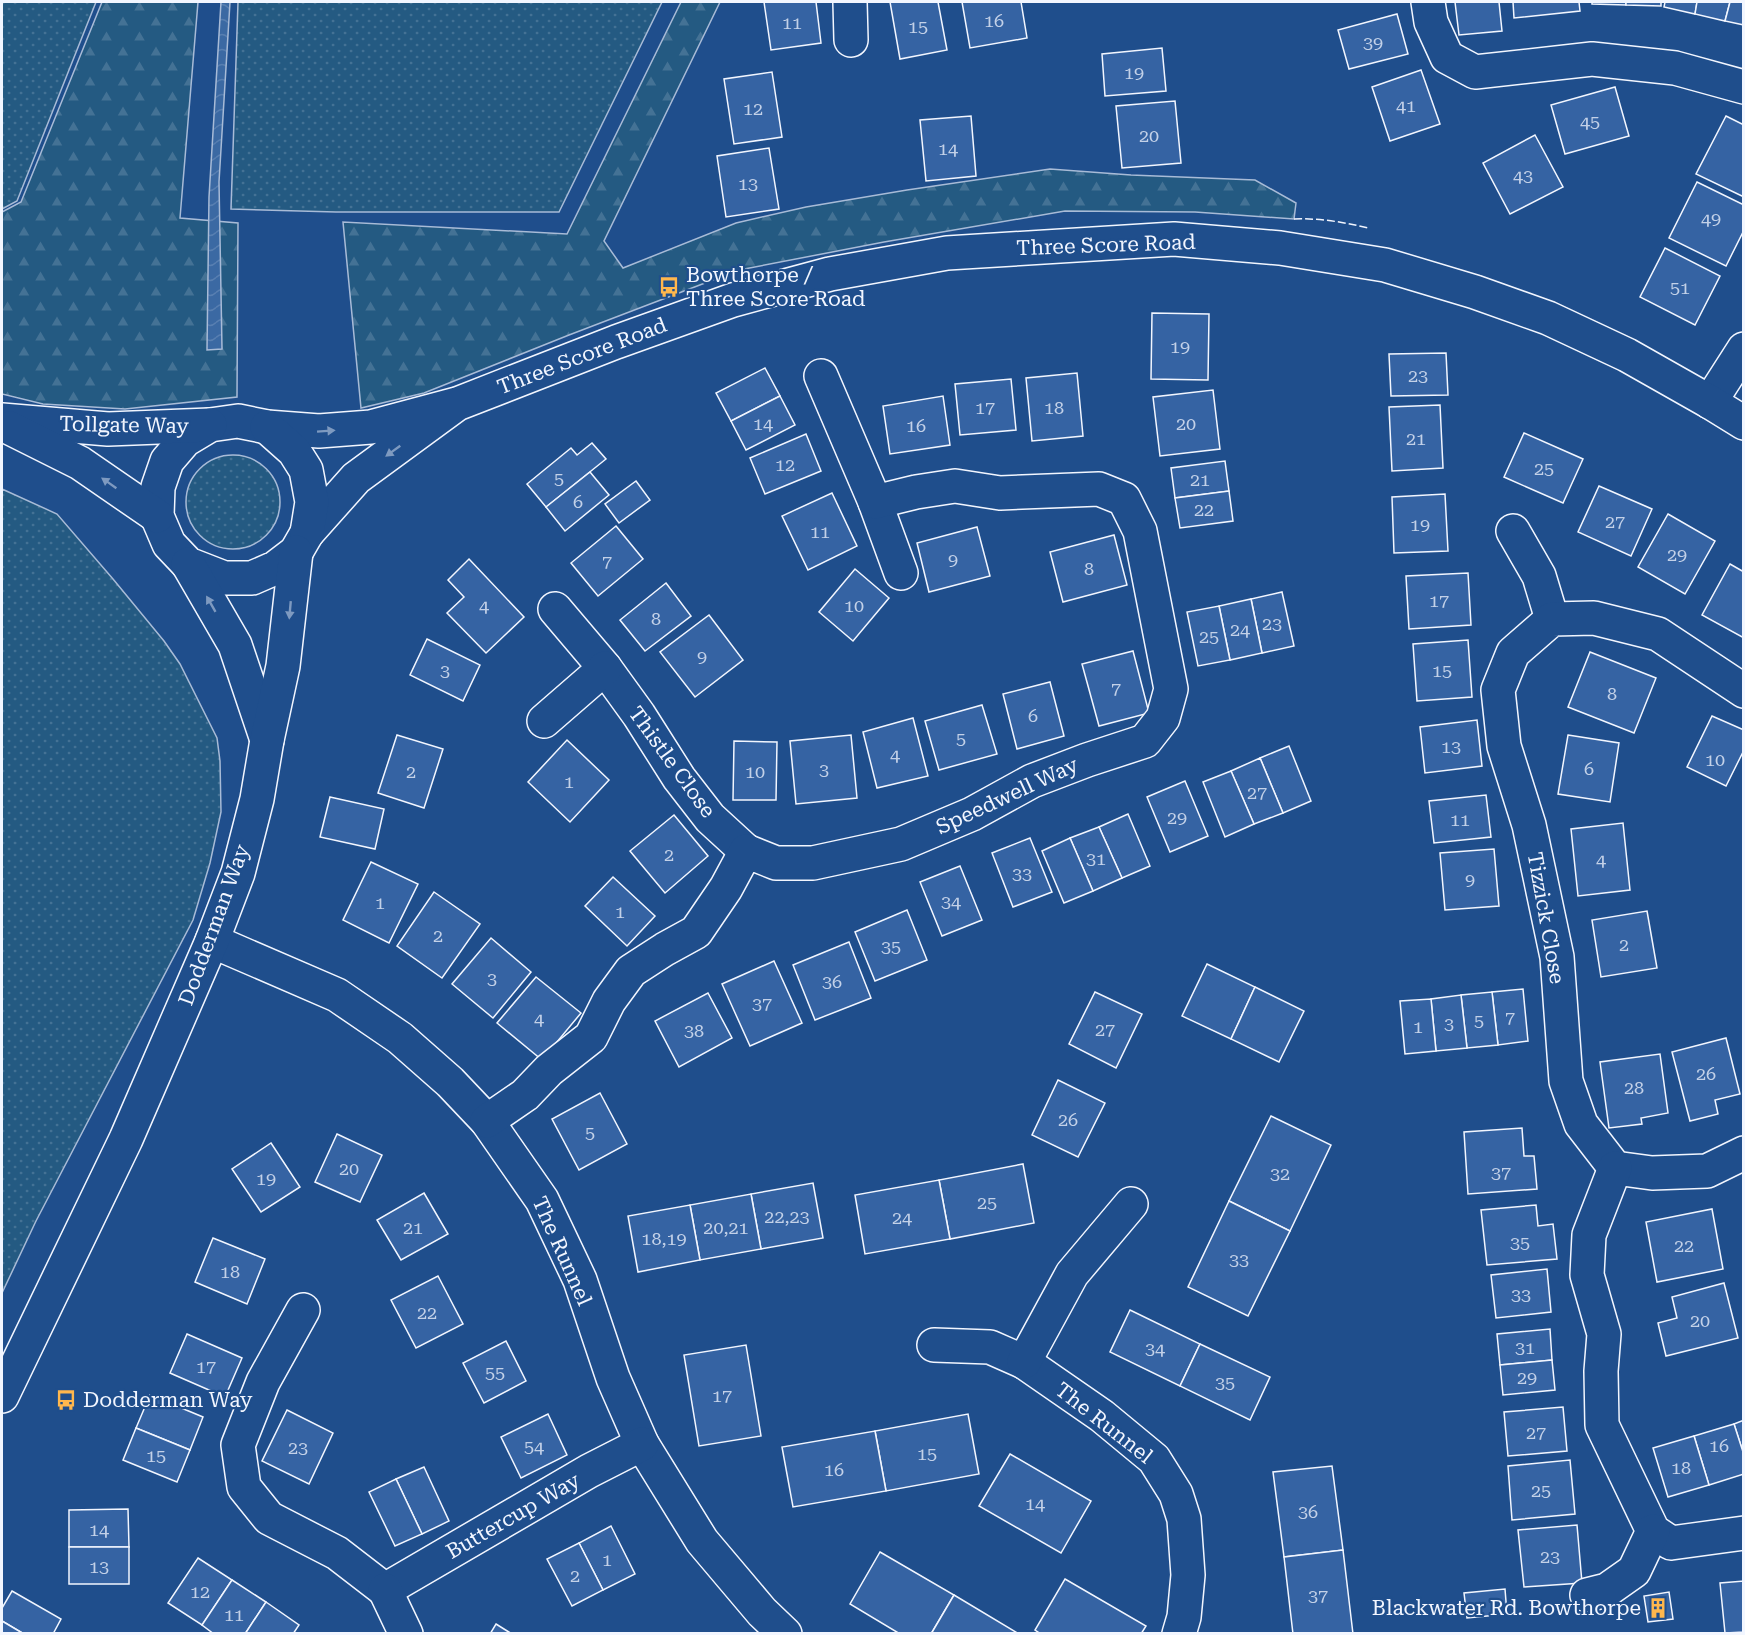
<svg xmlns="http://www.w3.org/2000/svg" width="1745" height="1635" font-family="'Roboto Serif',serif">
<style>
.grass{fill:url(#grass-dots);stroke:#a8bbd7;stroke-width:1.5}
.forest{fill:url(#forest-firs);stroke:#a8bbd7;stroke-width:1.5}
.water{fill:url(#water-waves);stroke:#a8bbd7;stroke-width:1.5}
.building{fill:#3563a3;stroke:#f2f6ff;stroke-width:1.5}
.lines{fill:none;stroke-linecap:round;stroke-linejoin:round}
.minor-casing{stroke:#f2f6ff;stroke-width:36}
.minor{stroke:#1f4e8c;stroke-width:33}
.fence{stroke:#f2f6ff;stroke-width:1.5;stroke-dasharray:8 3;stroke-linecap:butt}
.oneway{fill:#7e9ac0}
.labels{text-anchor:middle;dominant-baseline:central;stroke-width:4.5;stroke-linejoin:round;paint-order:stroke}
.number-label{font-size:18px;fill:#c3d1e8}
.street-label{font-size:21px;fill:#f2f6ff;stroke:#1f4e8c}
.poi-label{font-size:21px;fill:#f2f6ff;stroke:#1f4e8c;text-anchor:start}
</style>
<defs>
<pattern id="grass-dots" width="8" height="8" patternUnits="userSpaceOnUse" patternTransform="scale(1.5)"><rect width="8" height="8" fill="#245a82"/><path d="M2 2h.1M6 6h.1" fill="none" stroke="#447295" stroke-width="1.8" stroke-linecap="round"/></pattern>
<pattern id="forest-firs" width="22" height="20" patternUnits="userSpaceOnUse" patternTransform="scale(1.5)"><rect width="22" height="20" fill="#245a82"/><path d="M5 1l3.5 6h-7zM16 11l3.5 6h-7z" fill="#447295"/></pattern>
<pattern id="water-waves" width="16" height="10" patternUnits="userSpaceOnUse" patternTransform="scale(1.5)"><rect width="16" height="10" fill="#3b69a3"/><path d="M0 5q4-4 8 0t8 0" fill="none" stroke="#587fb1"/></pattern>
</defs>
<rect width="100%" height="100%" fill="#1f4e8c"/>
<g class="grass">
<path d="M2,2H96L17,201L2,209Z"/>
<path d="M238,2H662L559,212H336L231,209Z"/>
<circle cx="233" cy="502" r="47"/>
<path d="M2,489L57,514L113,579L164,641L180,664L217,738L220,761L221,812L210,863L193,920L36,1221L2,1293Z"/>
</g>
<g class="forest">
<path d="M102,2H198L180,218L238,223L237,397L125,409L43,404L2,394V212L21,202Z"/>
<path d="M681,2H720L604,241L623,268L736,223L806,207L907,190L1050,169L1131,175L1255,180L1296,203L1294,219L1195,212L1065,211L884,242L739,270L569,335L424,393L361,408L343,222L567,234Z"/>
</g>
<path class="water" d="M221,2H230L219,182L222,349L207,350L209,197Z"/>
<g class="building">
<path d="M764,2H816L821,43L771,50Z"/>
<path d="M890,2H938L947,50L900,59Z"/>
<path d="M962,2H1021L1027,38L970,48Z"/>
<path d="M1455,2H1499L1502,31L1459,35Z"/>
<path d="M1513,2H1579L1580,11L1514,18Z"/>
<path d="M1592,2H1626V5L1592,4Z"/>
<path d="M1626,2H1661V6L1626,5Z"/>
<path d="M1665,2H1697L1695,14L1664,7Z"/>
<path d="M1697,2H1730L1725,21L1695,14Z"/>
<path d="M1730,2H1744V25L1725,21Z"/>
<path d="M1397,14L1408,54L1349,69L1338,30Z"/>
<path d="M1162,48L1166,91L1105,96L1102,54Z"/>
<path d="M1421,70L1440,124L1390,141L1372,87Z"/>
<path d="M772,72L782,137L734,144L724,79Z"/>
<path d="M1615,87L1629,136L1565,154L1551,105Z"/>
<path d="M1175,101L1181,163L1122,168L1116,106Z"/>
<path d="M971,116L976,176L926,181L920,120Z"/>
<path d="M1726,116L1744,125V197L1696,174Z"/>
<path d="M1535,135L1563,187L1510,214L1483,163Z"/>
<path d="M769,148L779,209L726,217L717,156Z"/>
<path d="M1697,182L1744,205V230L1726,266L1669,238Z"/>
<path d="M1665,248L1720,276L1695,325L1640,297Z"/>
<path d="M1152,313L1209,314L1208,380L1151,379Z"/>
<path d="M1446,353L1448,395L1391,396L1389,354Z"/>
<path d="M765,368L780,396L731,421L716,393Z"/>
<path d="M1077,373L1083,436L1032,441L1026,378Z"/>
<path d="M1011,379L1016,430L960,435L955,384Z"/>
<path d="M1213,390L1220,449L1160,456L1153,397Z"/>
<path d="M780,396L795,425L746,450L731,421Z"/>
<path d="M943,396L950,445L890,454L883,406Z"/>
<path d="M1440,405L1443,468L1392,471L1389,407Z"/>
<path d="M1524,433L1583,459L1563,503L1504,477Z"/>
<path d="M806,434L821,471L765,494L750,458Z"/>
<path d="M592,443L606,459L546,507L527,484L571,448L577,455Z"/>
<path d="M1225,461L1229,491L1175,498L1171,468Z"/>
<path d="M590,472L609,495L565,531L546,507Z"/>
<path d="M636,481L650,500L619,523L605,504Z"/>
<path d="M1599,486L1652,509L1631,556L1578,532Z"/>
<path d="M1229,491L1233,521L1180,528L1175,498Z"/>
<path d="M832,493L857,546L808,570L782,516Z"/>
<path d="M1445,494L1448,551L1394,553L1392,497Z"/>
<path d="M1668,514L1715,541L1685,594L1638,567Z"/>
<path d="M616,526L643,559L598,596L571,563Z"/>
<path d="M977,527L990,576L929,592L917,543Z"/>
<path d="M1114,535L1127,585L1063,602L1050,552Z"/>
<path d="M469,559L524,617L486,653L447,613L464,597L448,580Z"/>
<path d="M1730,564L1744,572V638L1702,615Z"/>
<path d="M855,569L889,598L853,641L819,612Z"/>
<path d="M1468,573L1471,625L1409,629L1406,576Z"/>
<path d="M666,583L691,616L645,651L620,620Z"/>
<path d="M1282,592L1294,646L1262,653L1251,599Z"/>
<path d="M1251,599L1262,653L1230,660L1219,606Z"/>
<path d="M1219,606L1230,660L1198,666L1187,612Z"/>
<path d="M709,615L743,660L695,697L660,652Z"/>
<path d="M427,639L480,665L463,701L410,675Z"/>
<path d="M1468,640L1472,697L1417,701L1413,644Z"/>
<path d="M1133,651L1149,713L1099,726L1082,664Z"/>
<path d="M1590,652L1656,678L1634,733L1568,707Z"/>
<path d="M1050,682L1064,736L1017,749L1003,694Z"/>
<path d="M982,705L997,754L939,770L925,721Z"/>
<path d="M1712,716L1744,730V750L1726,786L1687,767Z"/>
<path d="M913,718L928,776L877,788L863,732Z"/>
<path d="M1477,720L1482,766L1425,773L1420,727Z"/>
<path d="M397,735L443,749L424,808L378,793Z"/>
<path d="M851,735L857,798L796,804L790,741Z"/>
<path d="M1568,735L1619,743L1610,802L1558,794Z"/>
<path d="M567,740L609,780L570,822L528,782Z"/>
<path d="M734,741L777,742L776,800H733Z"/>
<path d="M1289,746L1311,801L1283,813L1260,758Z"/>
<path d="M1260,758L1283,813L1254,824L1231,771Z"/>
<path d="M1231,771L1254,824L1225,837L1203,782Z"/>
<path d="M1185,781L1208,836L1170,852L1147,797Z"/>
<path d="M1486,795L1491,837L1434,843L1429,801Z"/>
<path d="M330,797L384,809L375,849L320,837Z"/>
<path d="M1128,814L1150,866L1122,878L1099,827Z"/>
<path d="M674,815L708,856L665,893L630,851Z"/>
<path d="M1623,823L1630,890L1578,896L1571,829Z"/>
<path d="M1099,827L1122,878L1093,891L1070,838Z"/>
<path d="M1030,838L1052,892L1013,907L992,853Z"/>
<path d="M1070,838L1093,891L1064,903L1042,851Z"/>
<path d="M1494,849L1499,906L1445,910L1440,853Z"/>
<path d="M371,862L418,884L389,943L343,920Z"/>
<path d="M960,866L982,920L942,936L920,882Z"/>
<path d="M613,877L655,916L627,946L585,906Z"/>
<path d="M434,892L480,924L442,978L397,946Z"/>
<path d="M907,910L927,960L875,981L855,932Z"/>
<path d="M1647,911L1657,968L1601,977L1592,920Z"/>
<path d="M491,938L531,972L493,1018L452,984Z"/>
<path d="M849,942L871,998L815,1020L793,965Z"/>
<path d="M774,961L802,1023L750,1046L722,984Z"/>
<path d="M1207,964L1255,987L1231,1039L1182,1016Z"/>
<path d="M536,977L581,1013L542,1060L497,1023Z"/>
<path d="M1255,987L1304,1011L1279,1062L1231,1039Z"/>
<path d="M1523,989L1528,1041L1498,1045L1492,992Z"/>
<path d="M1095,992L1142,1014L1116,1068L1069,1044Z"/>
<path d="M1492,992L1498,1045L1467,1048L1461,995Z"/>
<path d="M708,993L732,1038L679,1067L655,1021Z"/>
<path d="M1461,995L1467,1048L1436,1051L1431,999Z"/>
<path d="M1431,999L1436,1051L1405,1054L1400,1001Z"/>
<path d="M1726,1038L1740,1094L1715,1100L1718,1114L1690,1121L1672,1052Z"/>
<path d="M1660,1054L1668,1113L1641,1118L1642,1124L1609,1128L1600,1062Z"/>
<path d="M1058,1080L1105,1103L1078,1157L1032,1135Z"/>
<path d="M600,1093L627,1144L579,1170L552,1119Z"/>
<path d="M1271,1116L1331,1145L1290,1231L1229,1201Z"/>
<path d="M1522,1128L1524,1156H1534L1537,1189L1468,1194L1464,1132Z"/>
<path d="M337,1134L382,1155L360,1202L315,1182Z"/>
<path d="M271,1143L300,1187L261,1212L232,1169Z"/>
<path d="M1023,1164L1034,1223L950,1239L939,1180Z"/>
<path d="M939,1180L950,1239L865,1254L855,1195Z"/>
<path d="M813,1183L823,1238L761,1249L751,1194Z"/>
<path d="M424,1193L448,1234L401,1260L377,1220Z"/>
<path d="M751,1194L761,1249L700,1260L690,1205Z"/>
<path d="M1229,1201L1290,1231L1248,1316L1188,1287Z"/>
<path d="M690,1205L700,1260L638,1272L628,1216Z"/>
<path d="M1536,1205L1538,1226L1553,1224L1557,1259L1487,1265L1481,1210Z"/>
<path d="M1712,1209L1723,1269L1657,1282L1646,1222Z"/>
<path d="M213,1238L265,1259L247,1304L195,1282Z"/>
<path d="M1547,1269L1551,1312L1496,1318L1491,1275Z"/>
<path d="M438,1276L463,1324L416,1348L391,1300Z"/>
<path d="M1724,1283L1738,1338L1666,1356L1658,1323L1677,1318L1672,1297Z"/>
<path d="M1130,1310L1200,1344L1180,1386L1110,1352Z"/>
<path d="M1550,1329L1552,1360L1500,1365L1497,1334Z"/>
<path d="M187,1334L242,1358L225,1397L170,1373Z"/>
<path d="M506,1341L526,1381L484,1403L463,1363Z"/>
<path d="M1200,1344L1270,1377L1250,1420L1180,1386Z"/>
<path d="M746,1345L761,1436L699,1446L684,1355Z"/>
<path d="M1552,1360L1555,1390L1503,1395L1500,1365Z"/>
<path d="M150,1395L203,1417L190,1450L136,1428Z"/>
<path d="M1563,1407L1567,1451L1508,1456L1504,1412Z"/>
<path d="M287,1410L333,1433L309,1484L262,1461Z"/>
<path d="M548,1414L567,1455L521,1478L501,1437Z"/>
<path d="M968,1414L979,1474L886,1491L875,1431Z"/>
<path d="M1744,1420V1455L1734,1424Z"/>
<path d="M1734,1424L1744,1455V1474L1709,1485L1694,1436Z"/>
<path d="M136,1428L190,1450L177,1482L123,1460Z"/>
<path d="M875,1431L886,1491L793,1507L782,1447Z"/>
<path d="M1694,1436L1709,1485L1668,1497L1653,1448Z"/>
<path d="M1010,1454L1091,1501L1061,1553L979,1506Z"/>
<path d="M1570,1460L1575,1514L1512,1520L1508,1466Z"/>
<path d="M1332,1466L1343,1550L1284,1557L1273,1472Z"/>
<path d="M424,1467L449,1521L422,1534L396,1479Z"/>
<path d="M396,1479L422,1534L395,1546L369,1492Z"/>
<path d="M128,1509L129,1547H69V1510Z"/>
<path d="M1577,1525L1582,1583L1524,1587L1518,1530Z"/>
<path d="M611,1526L635,1574L603,1590L579,1543Z"/>
<path d="M579,1543L603,1590L572,1606L547,1559Z"/>
<rect x="69" y="1547" width="60" height="37"/>
<path d="M1343,1550L1353,1634H1293L1284,1557Z"/>
<path d="M880,1552L954,1595L931,1634H900L850,1604Z"/>
<path d="M198,1558L232,1580L202,1625L168,1603Z"/>
<path d="M1065,1579L1146,1626L1141,1634H1041L1035,1630Z"/>
<path d="M232,1580L266,1602L245,1634H214L202,1625Z"/>
<path d="M1744,1581V1632L1725,1633L1720,1583Z"/>
<path d="M1505,1589L1507,1614L1467,1618L1464,1593Z"/>
<path d="M12,1591L61,1619L53,1634H24L2,1621V1608Z"/>
<path d="M1669,1592L1673,1619L1648,1622L1644,1596Z"/>
<path d="M954,1595L1019,1634H931Z"/>
<path d="M266,1602L299,1625L293,1634H245Z"/>
<path d="M2,1621L24,1634H2Z"/>
<path d="M496,1624L512,1634H490Z"/>
</g>
<g class="lines">
<g class="minor-casing">
<g id="minor">
<path d="M850,2L851,40"/>
<path d="M1428,2L1431,22L1447,57L1475,72L1592,59L1675,68L1744,87"/>
<path d="M1710,402L1744,349"/>
<path d="M457,404L356,478L307,533L296,552L275,568L252,578H224L188,564L169,544L157,516L158,487L167,461L185,440L210,425L238,421L267,427L319,431L371,427L457,404L616,342L733,300L830,274L947,253L1174,239L1280,248L1385,265L1475,292L1548,318L1627,355L1710,402L1744,423"/>
<path d="M2,420L108,429L210,425"/>
<path d="M267,427L294,451L306,470L312,502L307,533"/>
<path d="M10,428L80,463L157,516"/>
<path d="M875,502L901,573"/>
<path d="M1513,531L1539,576L1552,619"/>
<path d="M188,564L235,645L267,740"/>
<path d="M555,609L605,668L639,715L679,778L710,818L746,851"/>
<path d="M1744,691L1658,634L1594,618L1552,619L1513,653L1498,690L1504,746L1529,825L1557,957L1566,1081L1581,1124L1615,1168L1652,1173L1707,1171L1744,1153"/>
<path d="M544,721L605,668"/>
<path d="M212,941L337,995L400,1038L450,1082L487,1121L542,1200L580,1280L613,1378L642,1444L702,1541L762,1612L785,1634"/>
<path d="M487,1121L525,1095L549,1070L591,1037L609,1001L631,971L665,949L696,932L726,888L746,851L776,863H813L901,844L972,814L1032,781L1087,760L1145,741L1163,718L1171,689L1140,531L1124,499L1099,489L1000,493L955,486L916,492L875,502L821,376"/>
<path d="M1615,1168L1589,1235L1587,1275L1604,1334L1601,1371L1602,1425L1653,1531L1671,1543L1744,1533"/>
<path d="M303,1310L263,1382L238,1445L244,1487L269,1518L337,1553L385,1590L589,1471L642,1444"/>
<path d="M934,1345L990,1347L1024,1362L1102,1416L1154,1459L1176,1494L1184,1519L1188,1575L1184,1617L1179,1634"/>
<path d="M1024,1362L1072,1274L1131,1204"/>
<path d="M2,1396L126,1139L212,941L238,873L257,799L267,740L283,666L296,552"/>
<path d="M385,1590L406,1634"/>
<path d="M1587,1595L1607,1590L1634,1571L1653,1531"/>
</g>
</g>
<use href="#minor" class="minor"/>
<path class="fence" d="M1294,219C1320,218 1343,222 1368,228"/>
</g>
<defs><path id="oneway-solid" d="M-6-.8H1V-3.2L6.5 0L1 3.2V.8H-6Z" transform="scale(1.5)"/></defs>
<g class="oneway">
<use href="#oneway-solid" transform="translate(326 431) rotate(-4)"/>
<use href="#oneway-solid" transform="translate(393 451) rotate(144)"/>
<use href="#oneway-solid" transform="translate(109 483) rotate(-145)"/>
<use href="#oneway-solid" transform="translate(211 604) rotate(-120)"/>
<use href="#oneway-solid" transform="translate(290 610) rotate(95)"/>
</g>
<defs>
<g id="bus-bare" transform="scale(1.62)"><path d="M-5-6H5V4H4V6H2V4H-2V6H-4V4H-5ZM-3.5-4V0h7V-4ZM-3.5 1.2v1.5H-2V1.2ZM2 1.2v1.5H3.5V1.2Z" fill="#ffb74d" stroke="#1f4e8c" stroke-width="2.5" paint-order="stroke"/></g>
<g id="building-bare" transform="scale(1.62)"><path d="M-4-6H4V6H1V3H-1V6H-4ZM-2.5-4.3h1.7v1.8h-1.7ZM.8-4.3h1.7v1.8H.8ZM-2.5-1h1.7V.8h-1.7ZM.8-1h1.7V.8H.8Z" fill="#ffb74d" stroke="#1f4e8c" stroke-width="2.5" paint-order="stroke"/></g>
</defs>
<g fill-rule="evenodd">
<use href="#bus-bare" x="669" y="287"/>
<use href="#bus-bare" x="66" y="1400"/>
<use href="#building-bare" x="1658" y="1608"/>
</g>
<g class="labels">
<g class="number-label">
<text x="994" y="20">16</text>
<text x="792" y="22">11</text>
<text x="918" y="26">15</text>
<text x="1373" y="42">39</text>
<text x="1134" y="72">19</text>
<text x="1406" y="105">41</text>
<text x="753" y="108">12</text>
<text x="1590" y="121">45</text>
<text x="1149" y="135">20</text>
<text x="948" y="148">14</text>
<text x="1523" y="175">43</text>
<text x="748" y="183">13</text>
<text x="1711" y="218">49</text>
<text x="1680" y="287">51</text>
<text x="1180" y="346">19</text>
<text x="1418" y="375">23</text>
<text x="985" y="407">17</text>
<text x="1054" y="407">18</text>
<text x="763" y="423">14</text>
<text x="1186" y="423">20</text>
<text x="916" y="425">16</text>
<text x="1416" y="438">21</text>
<text x="785" y="464">12</text>
<text x="1544" y="468">25</text>
<text x="559" y="478">5</text>
<text x="1200" y="479">21</text>
<text x="578" y="501">6</text>
<text x="1204" y="509">22</text>
<text x="1615" y="521">27</text>
<text x="1420" y="524">19</text>
<text x="820" y="531">11</text>
<text x="1677" y="554">29</text>
<text x="953" y="559">9</text>
<text x="607" y="561">7</text>
<text x="1089" y="568">8</text>
<text x="1439" y="600">17</text>
<text x="484" y="605">4</text>
<text x="854" y="605">10</text>
<text x="656" y="618">8</text>
<text x="1272" y="623">23</text>
<text x="1240" y="629">24</text>
<text x="1209" y="636">25</text>
<text x="702" y="656">9</text>
<text x="445" y="670">3</text>
<text x="1442" y="670">15</text>
<text x="1116" y="688">7</text>
<text x="1612" y="693">8</text>
<text x="1033" y="715">6</text>
<text x="961" y="738">5</text>
<text x="1451" y="746">13</text>
<text x="895" y="754">4</text>
<text x="1715" y="759">10</text>
<text x="1589" y="768">6</text>
<text x="824" y="769">3</text>
<text x="411" y="771">2</text>
<text x="755" y="771">10</text>
<text x="569" y="781">1</text>
<text x="1257" y="792">27</text>
<text x="1177" y="817">29</text>
<text x="1460" y="819">11</text>
<text x="669" y="854">2</text>
<text x="1096" y="858">31</text>
<text x="1601" y="859">4</text>
<text x="1022" y="873">33</text>
<text x="1470" y="879">9</text>
<text x="951" y="901">34</text>
<text x="380" y="902">1</text>
<text x="620" y="911">1</text>
<text x="438" y="935">2</text>
<text x="1624" y="944">2</text>
<text x="891" y="946">35</text>
<text x="492" y="978">3</text>
<text x="832" y="981">36</text>
<text x="762" y="1003">37</text>
<text x="1510" y="1017">7</text>
<text x="539" y="1018">4</text>
<text x="1479" y="1020">5</text>
<text x="1449" y="1023">3</text>
<text x="1418" y="1026">1</text>
<text x="1105" y="1029">27</text>
<text x="694" y="1030">38</text>
<text x="1706" y="1073">26</text>
<text x="1634" y="1087">28</text>
<text x="1068" y="1119">26</text>
<text x="590" y="1132">5</text>
<text x="349" y="1168">20</text>
<text x="1501" y="1172">37</text>
<text x="1280" y="1173">32</text>
<text x="266" y="1178">19</text>
<text x="987" y="1202">25</text>
<text x="787" y="1216">22,23</text>
<text x="902" y="1217">24</text>
<text x="413" y="1227">21</text>
<text x="726" y="1227">20,21</text>
<text x="664" y="1238">18,19</text>
<text x="1520" y="1242">35</text>
<text x="1684" y="1245">22</text>
<text x="1239" y="1259">33</text>
<text x="230" y="1271">18</text>
<text x="1521" y="1294">33</text>
<text x="427" y="1312">22</text>
<text x="1700" y="1320">20</text>
<text x="1525" y="1347">31</text>
<text x="1155" y="1348">34</text>
<text x="206" y="1366">17</text>
<text x="495" y="1372">55</text>
<text x="1527" y="1377">29</text>
<text x="1225" y="1382">35</text>
<text x="722" y="1395">17</text>
<text x="1536" y="1432">27</text>
<text x="1719" y="1445">16</text>
<text x="534" y="1446">54</text>
<text x="298" y="1447">23</text>
<text x="927" y="1453">15</text>
<text x="156" y="1455">15</text>
<text x="1681" y="1467">18</text>
<text x="834" y="1469">16</text>
<text x="1541" y="1490">25</text>
<text x="1035" y="1503">14</text>
<text x="1308" y="1511">36</text>
<text x="99" y="1529">14</text>
<text x="1550" y="1556">23</text>
<text x="607" y="1559">1</text>
<text x="99" y="1566">13</text>
<text x="575" y="1575">2</text>
<text x="200" y="1591">12</text>
<text x="1318" y="1595">37</text>
<text x="234" y="1614">11</text>
</g>
<g class="street-label">
<text transform="translate(1106 245) rotate(-2)">Three Score Road</text>
<text transform="translate(582 356) rotate(-21)">Three Score Road</text>
<text transform="translate(124 425) rotate(1)">Tollgate Way</text>
<text transform="translate(672 762) rotate(54)">Thistle Close</text>
<text transform="translate(1007 796) rotate(-25)">Speedwell Way</text>
<text transform="translate(1546 918) rotate(80)">Tizzick Close</text>
<text transform="translate(214 925) rotate(-70)">Dodderman Way</text>
<text transform="translate(562 1251) rotate(66)">The Runnel</text>
<text transform="translate(1104 1423) rotate(38)">The Runnel</text>
<text transform="translate(513 1516) rotate(-30)">Buttercup Way</text>
</g>
<g class="poi-label">
<text x="686" y="275">Bowthorpe /<tspan x="686" dy="24">Three Score Road</tspan></text>
<text x="83" y="1400">Dodderman Way</text>
<text x="1641" y="1608" text-anchor="end">Blackwater Rd. Bowthorpe</text>
</g>
</g>
<rect width="1745" height="1635" fill="none" stroke="#f2f6ff" stroke-width="6"/>
</svg>
